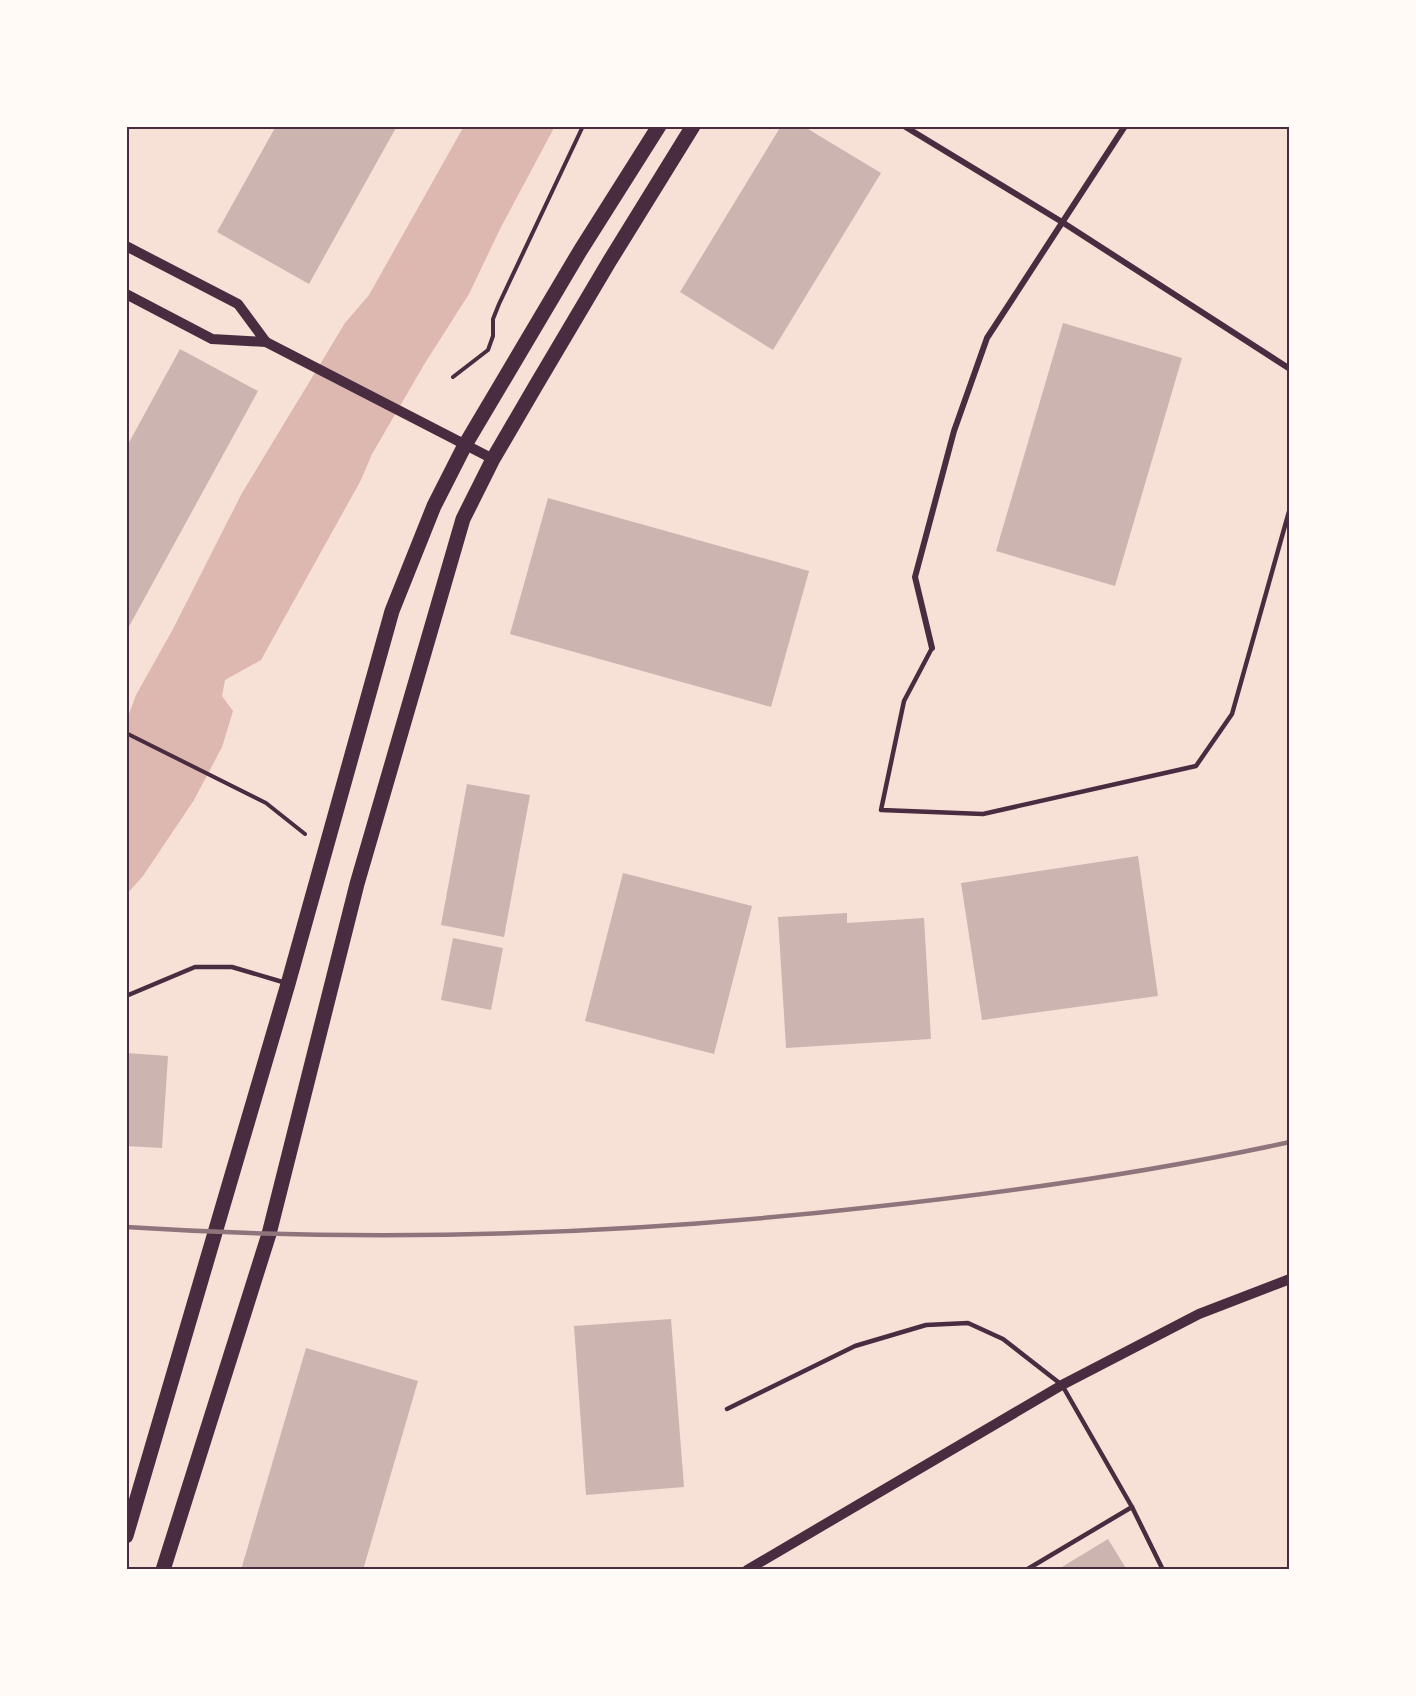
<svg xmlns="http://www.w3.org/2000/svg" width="1416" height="1696" font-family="'Sofia Sans Condensed',sans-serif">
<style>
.water{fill:#dcb8b0}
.building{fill:#ccb4b1}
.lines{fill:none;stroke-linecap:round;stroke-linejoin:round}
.path{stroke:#4a2c40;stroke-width:4}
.service{stroke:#4a2c40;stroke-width:4.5}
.minor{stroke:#4a2c40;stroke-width:6}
.tertiary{stroke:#4a2c40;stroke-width:10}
.primary{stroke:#4a2c40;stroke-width:15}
.rail{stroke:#8f747c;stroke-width:4.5}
.neatline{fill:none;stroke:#4a2c40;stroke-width:2}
</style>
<rect width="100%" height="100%" fill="#f7e1d7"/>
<path class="water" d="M464,126H555L500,229L469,294L425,363L372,454L361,480L261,660L225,680L222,696L233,711L222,747L194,800L143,876L126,895V722L136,695L173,629L242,493L345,323L369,295Z"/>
<g class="building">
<path d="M276,126H397L309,284L217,232Z"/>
<path d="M781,126H803L881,173L773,350L680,292Z"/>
<path d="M1063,323L1182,358L1115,586L996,551Z"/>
<path d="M180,349L258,391L126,632V448Z"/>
<path d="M548,498L809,571L771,707L510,634Z"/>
<path d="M467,784L530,795L504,937L441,925Z"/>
<path d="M1138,856L1158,996L982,1020L961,883Z"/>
<path d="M623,873L752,906L714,1054L585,1021Z"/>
<path d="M847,913V923L924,918L931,1039L786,1048L778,917Z"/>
<path d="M453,938L503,948L491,1010L441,1000Z"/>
<path d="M126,1053L168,1056L162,1148L126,1146Z"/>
<path d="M671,1319L684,1487L586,1495L574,1326Z"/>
<path d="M306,1348L418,1381L363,1570H241Z"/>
<path d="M1108,1539L1127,1570H1057Z"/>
</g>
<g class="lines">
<g class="path">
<path d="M453,377L488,350L493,336V319L499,304L583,126"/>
<path d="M126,733L266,803L305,834"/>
</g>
<g class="service">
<path d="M932,648L904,701L881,810L983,814L1196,766L1232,714L1290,508"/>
<path d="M126,996L195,967H232L286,983"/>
<path d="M727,1409L855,1346L926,1325L968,1323L1003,1339L1062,1385L1132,1507L1026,1570"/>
<path d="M1132,1507L1163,1570"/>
</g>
<g class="minor">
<path d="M904,126L1062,222L1290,369"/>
<path d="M932,648L915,577L954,431L987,338L1125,126"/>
</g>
<g class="tertiary">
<path d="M126,246L238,304L266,342"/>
<path d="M126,294L212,339L266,342L493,459"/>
<path d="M747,1570L1062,1385L1199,1314L1290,1279"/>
</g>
<g class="primary">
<path d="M126,1536L288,984L392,611L434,506L465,445L580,251L659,126"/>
<path d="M163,1570L269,1234L357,884L463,519L493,459L535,387L609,262L693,126"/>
</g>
<path class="rail" d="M126,1227C374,1243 624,1235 872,1207C1012,1192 1152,1172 1290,1142"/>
</g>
<rect width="1416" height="1696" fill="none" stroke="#fffaf5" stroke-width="255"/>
<rect x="128" y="128" width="1160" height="1440" class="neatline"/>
</svg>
